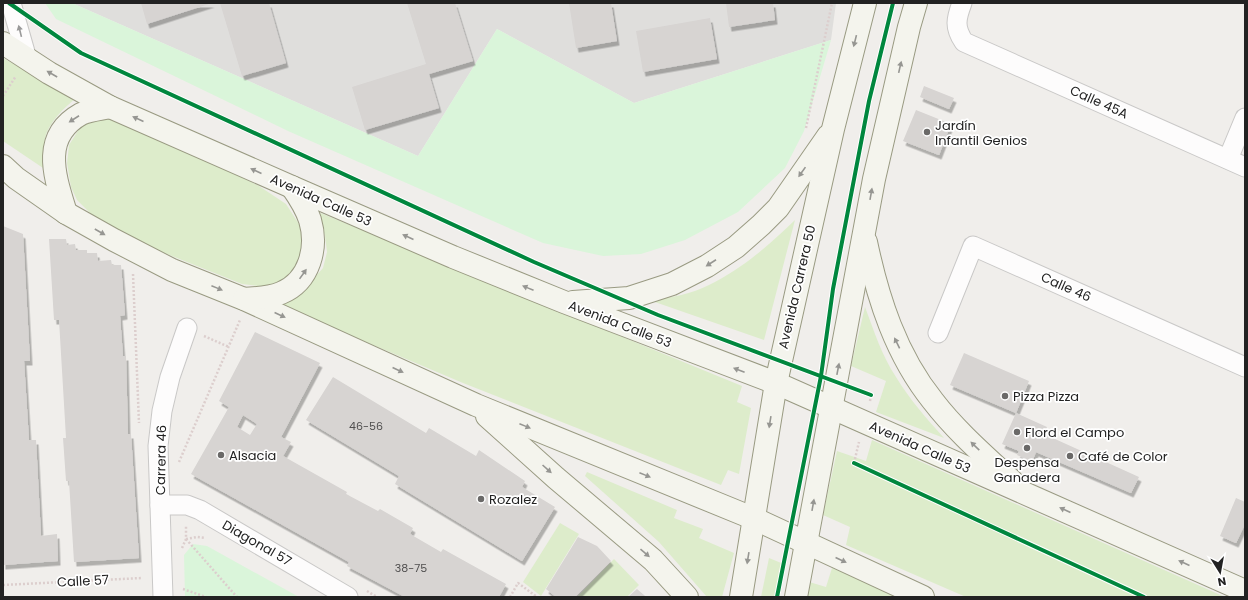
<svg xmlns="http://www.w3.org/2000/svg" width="1248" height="600" font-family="Poppins,sans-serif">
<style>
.residential{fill:#dfdedc}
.grass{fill:#ddeccb}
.park{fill:#daf5da}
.building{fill:#d7d4d2;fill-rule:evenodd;filter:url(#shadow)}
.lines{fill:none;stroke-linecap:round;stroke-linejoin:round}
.street-casing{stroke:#c9c8c7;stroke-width:21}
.secondary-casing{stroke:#999a82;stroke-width:24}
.path{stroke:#dccecd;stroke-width:2.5;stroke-dasharray:2 2;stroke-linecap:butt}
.street{stroke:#fdfcfc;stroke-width:19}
.secondary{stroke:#f4f4ed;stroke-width:22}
.cycleway-casing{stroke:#fff;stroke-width:6}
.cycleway{stroke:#00873e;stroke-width:4}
.oneway{fill:#9a9a9a}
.oneway2{fill:#969692}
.poi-dot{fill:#6a6968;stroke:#fff;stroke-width:1.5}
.labels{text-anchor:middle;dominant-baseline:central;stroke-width:3.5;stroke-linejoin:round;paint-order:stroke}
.number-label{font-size:11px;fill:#4f4e4e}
.street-label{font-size:13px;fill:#222;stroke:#fff}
.poi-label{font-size:13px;fill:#222;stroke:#fff;text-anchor:start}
</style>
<defs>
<filter id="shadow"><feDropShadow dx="2.5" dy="4.5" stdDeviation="0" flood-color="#0004"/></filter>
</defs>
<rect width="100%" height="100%" fill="#f0eeeb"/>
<path class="residential" d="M72,3H836L831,40L634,103L497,29L418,156Z"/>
<g class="grass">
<path d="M3,58L76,98C64,108 49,122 45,138C43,148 47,162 49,172L3,141Z"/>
<path d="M103,117L136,123L259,186L286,204L299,224L303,242L301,257L295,270L284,283L265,287L242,284L147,246L91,214L77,200L71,187L67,163L69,145L81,126Z"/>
<path d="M318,212L742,386L737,402L751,408L739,474L728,470L721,485L463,383L276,304L299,295L323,268L327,252L325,236Z"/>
<path d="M795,220L764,340L652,301C671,297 692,294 709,285C742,269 769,245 795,220Z"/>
<path d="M865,307C874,331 882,356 896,377C910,400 927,419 944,438L876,412L886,381L851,366Z"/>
<path d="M872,440L1225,597H966L846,545L850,527L823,515L837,451L866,461Z"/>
<path d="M587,472L677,510L674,518L703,529L699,538L734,553L722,597H707L659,542L585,476Z"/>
<path d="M560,523L579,534L541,596L523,582Z"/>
<path d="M769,558L786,565L780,597H761Z"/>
<path d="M614,559L639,585L627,597H577Z"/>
<path d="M832,568L901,597H803L806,581L826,587Z"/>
</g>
<g class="park">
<path d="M45,3H72L418,156L497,29L634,103L831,40L804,131L785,168L738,212L685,240L641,254L603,256L543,243L288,131L56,19Z"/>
<path d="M193,544L207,546L299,597H185L184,555Z"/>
</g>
<g class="building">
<path d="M141,3H212L147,24Z"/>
<path d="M220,3H269L286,63L242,76Z"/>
<path d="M407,3H455L473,61L429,74L439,108L365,130L352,87L426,64Z"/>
<path d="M569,3H611L617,41L576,48Z"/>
<path d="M726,3H773L775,20L729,27Z"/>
<path d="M710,18L717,59L643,72L636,31Z"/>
<path d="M924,86L954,98L949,109L920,97Z"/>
<path d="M916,110L951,124L939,155L903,141Z"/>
<path d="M3,226L23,234L30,361H24L29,440H36L41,536L57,534L58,561L3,565Z"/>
<path d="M49,239H66L67,245L75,244L76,250H87V253H97L98,261L111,260L112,265H121L125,315L120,316L123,356H126L128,434H131L139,558L74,562L69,481H66L63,438H66L59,320H54Z"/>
<path d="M255,332L320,363L281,437L291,442L283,456L347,492L346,494L378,511L380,509L413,528L410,534L441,552L443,549L506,584L499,597H405L347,566L349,562L191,474L229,407L219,401ZM243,415L257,424L250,435L237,427Z"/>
<path d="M964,353L1029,381L1016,413L1047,427L1044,434L1139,477L1131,493L1036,452L1032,462L1017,455L1019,451L1002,444L1016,413L950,385Z"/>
<path d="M333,377L426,433L429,428L476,456L479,450L525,481L522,487L555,507L522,561L395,484L399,476L306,420Z"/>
<path d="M1236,498L1245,502V524L1236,543L1220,536Z"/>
<path d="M578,537L597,546L611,561L575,597H556L546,589Z"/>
<path d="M637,589L644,595L646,597H628Z"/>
</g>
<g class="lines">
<g class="street-casing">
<g id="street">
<path d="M11,3L27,59"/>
<path d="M962,3C956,19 954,27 964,42L1245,167"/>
<path d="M1228,159L1245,118"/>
<path d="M938,333L973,246L1245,367"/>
<path d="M160,505H187L200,510L348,597"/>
<path d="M163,597L158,446L162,411L170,377L187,328"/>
</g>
</g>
<g class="secondary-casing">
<g id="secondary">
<path d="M3,43L49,73L110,107L292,187L453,257L564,302L776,383L1245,591"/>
<path d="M3,166L16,178L66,213L114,240L172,270L244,299L476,405L755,519L923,597"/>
<path d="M66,213C55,177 40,137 81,114C89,110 101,109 110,107"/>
<path d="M866,242C878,299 896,355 933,401C956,431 985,456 1012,481"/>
<path d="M244,299C257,298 269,298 281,293C310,281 318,247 310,220C306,208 299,197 292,187"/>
<path d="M573,302L629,298L672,284L707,266L736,247L761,225L778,208L828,136"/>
<path d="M487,416L556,478L653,560L687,597"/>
<path d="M741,597L776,383L833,129L865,3"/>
<path d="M796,597L874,179L909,27L916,3"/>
</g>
</g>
<g class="path">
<path d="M3,96L16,76"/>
<path d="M806,128L832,3"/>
<path d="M133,274L139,423"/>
<path d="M204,336L229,347"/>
<path d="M870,401L871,395"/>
<path d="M179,462L240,320"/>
<path d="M854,463L859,442"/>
<path d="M186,539L197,537L205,538"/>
<path d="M186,539L237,597"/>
<path d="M182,548L186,539V525"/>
<path d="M3,585L142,578"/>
<path d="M183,589L206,597"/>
<path d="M367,591L377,597"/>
<path d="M510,597L518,583L537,597"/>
</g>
<use href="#street" class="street"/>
<use href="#secondary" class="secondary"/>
<g class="cycleway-casing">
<g id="cycleway">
<path d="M9,3L81,53L534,262L658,315L871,395"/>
<path d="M854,463L1144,597"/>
<path d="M777,597L821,376L833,289L869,101L893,3"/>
</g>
</g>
<use href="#cycleway" class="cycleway"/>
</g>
<defs><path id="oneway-solid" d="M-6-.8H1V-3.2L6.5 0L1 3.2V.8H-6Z"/></defs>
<use class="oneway" href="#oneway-solid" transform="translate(20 31) rotate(-104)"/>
<g class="oneway2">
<use href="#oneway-solid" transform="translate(855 41) rotate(104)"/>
<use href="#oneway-solid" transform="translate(900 67) rotate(-77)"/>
<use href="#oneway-solid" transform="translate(52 74) rotate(-150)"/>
<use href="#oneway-solid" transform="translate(74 119) rotate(147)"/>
<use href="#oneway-solid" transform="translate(138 119) rotate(-156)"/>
<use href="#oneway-solid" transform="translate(256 171) rotate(-156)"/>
<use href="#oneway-solid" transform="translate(802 172) rotate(125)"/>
<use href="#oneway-solid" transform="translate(871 194) rotate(-80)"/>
<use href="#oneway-solid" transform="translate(100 232) rotate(30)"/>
<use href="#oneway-solid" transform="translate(408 237) rotate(-156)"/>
<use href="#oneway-solid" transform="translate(711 263) rotate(147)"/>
<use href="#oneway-solid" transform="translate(303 274) rotate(-55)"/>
<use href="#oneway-solid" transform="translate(217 288) rotate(22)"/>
<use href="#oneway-solid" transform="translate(528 288) rotate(-158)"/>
<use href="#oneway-solid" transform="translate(280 315) rotate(25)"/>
<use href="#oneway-solid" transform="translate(897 343) rotate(-116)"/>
<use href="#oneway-solid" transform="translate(838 369) rotate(-79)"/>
<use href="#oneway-solid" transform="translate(398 370) rotate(25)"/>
<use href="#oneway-solid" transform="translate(739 370) rotate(-159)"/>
<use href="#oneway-solid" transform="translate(770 422) rotate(99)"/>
<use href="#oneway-solid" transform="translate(525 426) rotate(22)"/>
<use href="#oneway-solid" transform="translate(975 446) rotate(-136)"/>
<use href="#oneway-solid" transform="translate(547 469) rotate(42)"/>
<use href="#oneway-solid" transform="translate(645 475) rotate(22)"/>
<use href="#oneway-solid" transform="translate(813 505) rotate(-80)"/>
<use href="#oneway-solid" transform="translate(1065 510) rotate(-156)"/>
<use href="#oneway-solid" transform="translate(645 553) rotate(41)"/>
<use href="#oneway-solid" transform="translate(748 558) rotate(99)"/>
<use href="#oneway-solid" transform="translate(841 560) rotate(25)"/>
<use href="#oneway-solid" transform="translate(1184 563) rotate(-156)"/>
</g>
<g class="poi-dot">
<circle cx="927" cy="132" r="4"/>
<circle cx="1005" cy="396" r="4"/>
<circle cx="1017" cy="432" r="4"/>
<circle cx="1027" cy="448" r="4"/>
<circle cx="221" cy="455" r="4"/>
<circle cx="1070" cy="456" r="4"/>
<circle cx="481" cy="499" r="4"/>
</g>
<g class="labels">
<g class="number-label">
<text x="366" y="426">46-56</text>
<text x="411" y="568">38-75</text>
</g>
<g class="street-label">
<text transform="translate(1099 102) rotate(24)">Calle 45A</text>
<text transform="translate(321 200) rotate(24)">Avenida Calle 53</text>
<text transform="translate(797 287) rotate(-77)">Avenida Carrera 50</text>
<text transform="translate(1066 287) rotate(24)">Calle 46</text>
<text transform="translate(620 324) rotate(21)">Avenida Calle 53</text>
<text transform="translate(920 447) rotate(24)">Avenida Calle 53</text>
<text transform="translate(161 460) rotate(-89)">Carrera 46</text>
<text transform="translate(257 543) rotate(30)">Diagonal 57</text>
<text transform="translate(83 581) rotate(-3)">Calle 57</text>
</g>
<g class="poi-label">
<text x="935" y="125">Jardín<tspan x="935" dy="15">Infantil Genios</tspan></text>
<text x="1013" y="396">Pizza Pizza</text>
<text x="1025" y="432">Flord el Campo</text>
<text x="229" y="455">Alsacia</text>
<text x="1078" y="456">Café de Color</text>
<text x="1027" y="462" text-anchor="middle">Despensa<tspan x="1027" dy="15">Ganadera</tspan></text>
<text x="489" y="499">Rozalez</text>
</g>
</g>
<rect width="1248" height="600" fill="none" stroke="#222222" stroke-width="8"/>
<g transform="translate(1220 572) rotate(169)" stroke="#ffffff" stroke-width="3" paint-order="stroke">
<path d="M0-3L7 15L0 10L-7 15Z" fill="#222222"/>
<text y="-6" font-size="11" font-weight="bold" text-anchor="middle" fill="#222222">N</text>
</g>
</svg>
